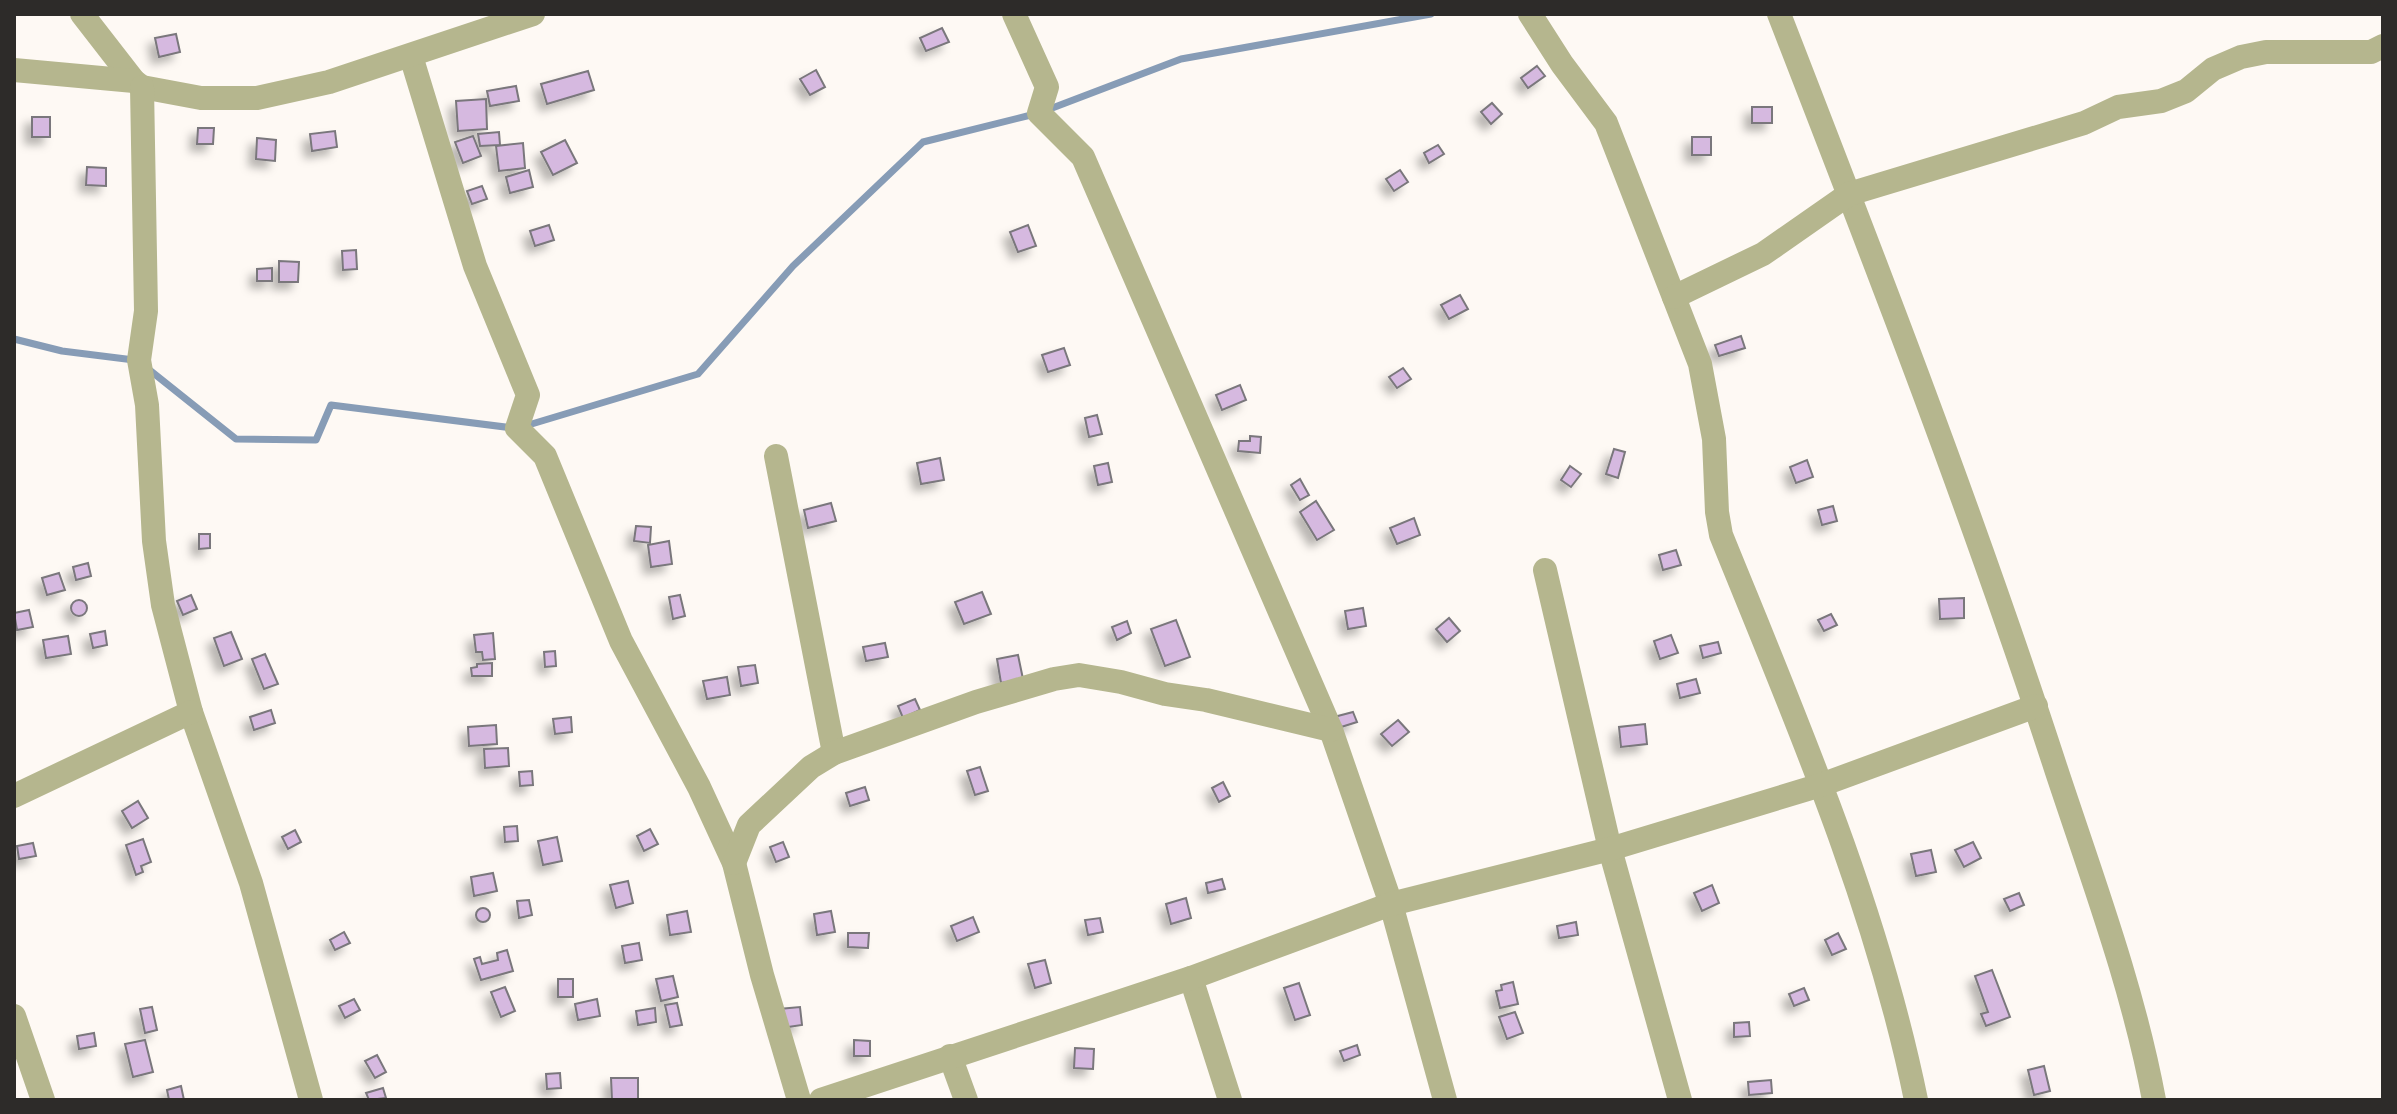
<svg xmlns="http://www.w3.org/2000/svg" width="2397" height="1114" font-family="Raleway,sans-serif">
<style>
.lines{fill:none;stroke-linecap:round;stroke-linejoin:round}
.stream{stroke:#879cb6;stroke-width:7}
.building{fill:#d6b9e0;stroke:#7a777c;stroke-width:2;filter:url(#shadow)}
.minor{stroke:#b5b68e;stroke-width:24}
</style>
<defs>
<filter id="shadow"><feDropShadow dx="-7" dy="7" stdDeviation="4" flood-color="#0004"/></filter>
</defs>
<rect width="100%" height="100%" fill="#fef9f4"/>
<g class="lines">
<g class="stream">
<path d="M1047,110L1181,59L1431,14"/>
<path d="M14,339L62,351L134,360"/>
<path d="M147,368L236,439L316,440L331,405L513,428"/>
<path d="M525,426L698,374L793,266L923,142L1035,114"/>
</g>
</g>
<g class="building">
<path d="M942,28L949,42L926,51L920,38Z"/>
<path d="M176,34L180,52L159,57L155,38Z"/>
<path d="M1537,66L1545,76L1528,88L1521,78Z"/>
<path d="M816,70L825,87L810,95L800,79Z"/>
<path d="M588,71L594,90L547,104L541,84Z"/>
<path d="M516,86L519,101L490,106L487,91Z"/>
<path d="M486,99L487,129L458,131L456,101Z"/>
<path d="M1492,103L1502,114L1491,124L1481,112Z"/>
<rect x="1752" y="107" width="20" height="16"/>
<rect x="32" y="117" width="18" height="20"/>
<path d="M198,128H214L213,144H197Z"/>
<path d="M335,131L337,147L312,151L310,134Z"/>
<path d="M499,132L500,145L480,146L478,134Z"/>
<path d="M473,136L481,156L463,163L455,142Z"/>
<rect x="1692" y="137" width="19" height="18"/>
<path d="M257,138L276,140L275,161L256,159Z"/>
<path d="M565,140L577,163L553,175L541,152Z"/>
<path d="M523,143L525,168L499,171L496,146Z"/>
<path d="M1438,145L1444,154L1429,163L1424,153Z"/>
<path d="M87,167L106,168V186L86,185Z"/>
<path d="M529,170L533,187L510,193L506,177Z"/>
<path d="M1400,170L1408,182L1394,191L1386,179Z"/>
<path d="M482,186L487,199L472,204L467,191Z"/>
<path d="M549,225L554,240L535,246L530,231Z"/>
<path d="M1028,225L1036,246L1018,252L1010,232Z"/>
<path d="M356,250L357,269L343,270L342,251Z"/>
<path d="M279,261L299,262L298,282H279Z"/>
<path d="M272,268V281H257V269Z"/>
<path d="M1460,295L1468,309L1449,319L1441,305Z"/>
<path d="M1741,336L1745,348L1719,356L1715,345Z"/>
<path d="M1064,348L1070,365L1048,372L1042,355Z"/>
<path d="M1403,368L1411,379L1397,388L1389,377Z"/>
<path d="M1240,385L1246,400L1222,410L1216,395Z"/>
<path d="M1097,415L1102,434L1089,437L1085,418Z"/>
<path d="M1250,436L1261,437L1260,453L1238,451L1239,441H1250Z"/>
<path d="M1614,449L1625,452L1618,478L1606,474Z"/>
<path d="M940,458L944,480L921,484L917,463Z"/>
<path d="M1807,460L1813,477L1796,483L1790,467Z"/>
<path d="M1108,463L1112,482L1098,485L1094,466Z"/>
<path d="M1570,466L1581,474L1571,487L1561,480Z"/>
<path d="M1300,479L1309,495L1300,500L1291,485Z"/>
<path d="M1316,501L1334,530L1317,540L1300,512Z"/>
<path d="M831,503L836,521L808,528L804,510Z"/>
<path d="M1833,506L1837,521L1822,525L1818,510Z"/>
<path d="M1414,518L1420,535L1397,544L1390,528Z"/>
<path d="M636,526L651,527L650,543L634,541Z"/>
<path d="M199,534H210V548L199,549Z"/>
<path d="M669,541L672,564L651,567L648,545Z"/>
<path d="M1676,550L1681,565L1663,570L1659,555Z"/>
<path d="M88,563L91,576L76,580L73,567Z"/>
<path d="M59,573L65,590L47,595L42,578Z"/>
<path d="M982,592L991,614L964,624L955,602Z"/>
<path d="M191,595L197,609L183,615L177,601Z"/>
<path d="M680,595L685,616L673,619L669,597Z"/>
<path d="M1964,598V618L1940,619L1939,599Z"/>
<circle cx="79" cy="608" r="8"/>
<path d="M1363,608L1366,626L1348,629L1345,611Z"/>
<path d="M29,610L33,627L17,630L14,613Z"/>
<path d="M1831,614L1837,625L1824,631L1818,620Z"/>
<path d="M1449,618L1460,631L1447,642L1436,629Z"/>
<path d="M1176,620L1190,657L1165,666L1151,629Z"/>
<path d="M1127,621L1131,633L1117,640L1112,627Z"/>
<path d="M105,631L107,645L93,648L90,634Z"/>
<path d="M231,632L242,659L224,666L214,638Z"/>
<path d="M493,633L495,659L483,660L482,652H476L474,635Z"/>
<path d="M1671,635L1678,653L1660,659L1654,641Z"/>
<path d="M68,636L71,654L46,658L43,640Z"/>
<path d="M1718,642L1721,653L1703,658L1700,646Z"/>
<path d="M885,643L888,657L866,661L863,647Z"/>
<path d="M555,651L556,666L545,667L544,652Z"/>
<path d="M265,654L278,684L264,689L252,659Z"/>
<path d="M1018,655L1023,679L1001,683L997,659Z"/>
<path d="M492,663V676H472L471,668L477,667V664Z"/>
<path d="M755,665L758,683L741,686L738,667Z"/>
<path d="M727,677L730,695L707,699L703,681Z"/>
<path d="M1696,679L1700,693L1680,698L1677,684Z"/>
<path d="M915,699L920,710L903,718L898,706Z"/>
<path d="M271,710L275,723L254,730L250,717Z"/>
<path d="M1353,712L1357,722L1338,728L1334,717Z"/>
<path d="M571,717L572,732L555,734L553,719Z"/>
<path d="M1398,720L1409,732L1392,746L1381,734Z"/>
<path d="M1645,724L1647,744L1621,747L1619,727Z"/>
<path d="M496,725L497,744L469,746L468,727Z"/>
<path d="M508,748L509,766L485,768L484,749Z"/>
<path d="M980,767L988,791L975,795L967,771Z"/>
<path d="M532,771L533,785L520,786L519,772Z"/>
<path d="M1223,782L1230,796L1219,802L1212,788Z"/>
<path d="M865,787L869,800L850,806L846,793Z"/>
<path d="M138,801L148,818L132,828L122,811Z"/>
<path d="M517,826L518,841L505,842L504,827Z"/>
<path d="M650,829L658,844L644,851L637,836Z"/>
<path d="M295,830L301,842L288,849L282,837Z"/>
<path d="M557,837L562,861L543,865L538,841Z"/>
<path d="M143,839L151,862L141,866L143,872L136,875L126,845Z"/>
<path d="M783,842L789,857L776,862L770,847Z"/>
<path d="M1973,842L1981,858L1964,867L1955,850Z"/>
<path d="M33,843L36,856L19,859L17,846Z"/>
<path d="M1931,850L1936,872L1916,876L1911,854Z"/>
<path d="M493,873L497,891L474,896L471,877Z"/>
<path d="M1222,879L1225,889L1208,893L1206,883Z"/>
<path d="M628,881L633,903L616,908L610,885Z"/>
<path d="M1712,885L1719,903L1702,911L1694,893Z"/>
<path d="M2019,893L2024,905L2010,911L2004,899Z"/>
<path d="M1186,898L1191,918L1171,924L1166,904Z"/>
<path d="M529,900L532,915L519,918L517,901Z"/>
<circle cx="483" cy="915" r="7"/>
<path d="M687,911L691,932L670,935L667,915Z"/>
<path d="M831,911L835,932L817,935L814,914Z"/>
<path d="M973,917L979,932L957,941L951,926Z"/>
<path d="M1100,918L1103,932L1088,935L1085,920Z"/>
<path d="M1576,922L1578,935L1559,938L1557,926Z"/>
<path d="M344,932L350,943L335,950L330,940Z"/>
<path d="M848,933H869L868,948L848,947Z"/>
<path d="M1838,933L1846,949L1832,955L1825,940Z"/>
<path d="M639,943L642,960L625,963L622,946Z"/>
<path d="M507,950L513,971L481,980L474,959L480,957L482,964L498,960L497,953Z"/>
<path d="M1045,960L1051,983L1035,988L1028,964Z"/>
<path d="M1992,970L2010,1017L1986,1026L1981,1014L1988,1012L1975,976Z"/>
<path d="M673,976L678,997L661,1001L656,979Z"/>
<rect x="558" y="979" width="15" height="18"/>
<path d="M1513,982L1518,1004L1500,1008L1496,991L1502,990L1501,985Z"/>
<path d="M1299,983L1310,1015L1295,1020L1284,988Z"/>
<path d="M505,987L515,1011L501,1017L491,992Z"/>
<path d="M1804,988L1809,1000L1794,1006L1789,994Z"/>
<path d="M354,999L360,1010L345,1018L339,1006Z"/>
<path d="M597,999L600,1016L578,1020L575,1004Z"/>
<path d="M677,1003L682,1025L670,1027L665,1005Z"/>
<path d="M152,1007L157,1030L145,1033L140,1009Z"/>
<path d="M800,1007L802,1025L781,1028L779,1009Z"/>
<path d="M655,1008L656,1022L638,1025L636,1011Z"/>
<path d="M1515,1012L1523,1033L1507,1039L1499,1017Z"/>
<path d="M1749,1022L1750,1036L1734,1037V1023Z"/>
<path d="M94,1033L96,1046L79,1049L77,1036Z"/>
<path d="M145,1040L153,1072L133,1077L125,1044Z"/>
<path d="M854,1040L870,1041V1056H854Z"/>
<path d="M1357,1045L1360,1055L1344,1061L1340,1051Z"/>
<path d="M1075,1048L1094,1049L1093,1069L1074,1068Z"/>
<path d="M377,1055L386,1072L375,1078L365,1061Z"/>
<path d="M2044,1066L2050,1091L2034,1095L2028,1070Z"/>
<path d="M560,1073L561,1088L547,1089L546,1074Z"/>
<path d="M611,1078H638V1100H612Z"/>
<path d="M1771,1080L1772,1093L1749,1095L1748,1082Z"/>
<path d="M181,1086L184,1100H169L167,1090Z"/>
<path d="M383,1088L386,1098L369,1100L366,1093Z"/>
</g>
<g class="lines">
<g class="minor">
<path d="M82,14L134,81"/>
<path d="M1014,14L1047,87L1039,113L1083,157L1331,730L1391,904L1445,1100"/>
<path d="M1530,14L1562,64L1606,123L1700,364L1714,439L1717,512L1721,535C1796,720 1876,904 1916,1100"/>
<path d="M1779,14C1876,264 1973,514 2056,769C2092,878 2133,987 2154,1100"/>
<path d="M411,56L475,266L528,395L517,428L545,456L621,641L699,787L734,863L762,975L799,1100"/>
<path d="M14,70L134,81L142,87L201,98H257L329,82L533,14"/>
<path d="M142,87L146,311L139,360L147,405L154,541L163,605L191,712L251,883L311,1100"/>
<path d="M1674,297L1763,254L1849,194L2084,123L2118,107L2161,101L2186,91L2213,69L2241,57L2266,52H2371L2383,46"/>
<path d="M776,456L834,753"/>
<path d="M1545,570L1610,849L1680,1100"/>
<path d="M14,796L191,712"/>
<path d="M734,863L749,825L811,767L834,753L976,702L1054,679L1079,675L1121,682L1165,694L1206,700L1331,730"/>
<path d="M1191,978L1230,1100"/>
<path d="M14,1016L43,1100"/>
<path d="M950,1056L966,1100"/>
<path d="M821,1100L1191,978L1391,904L1610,849L1821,785L2036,706"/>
</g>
</g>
<rect width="2397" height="1114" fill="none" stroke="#2d2b29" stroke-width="32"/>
</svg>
